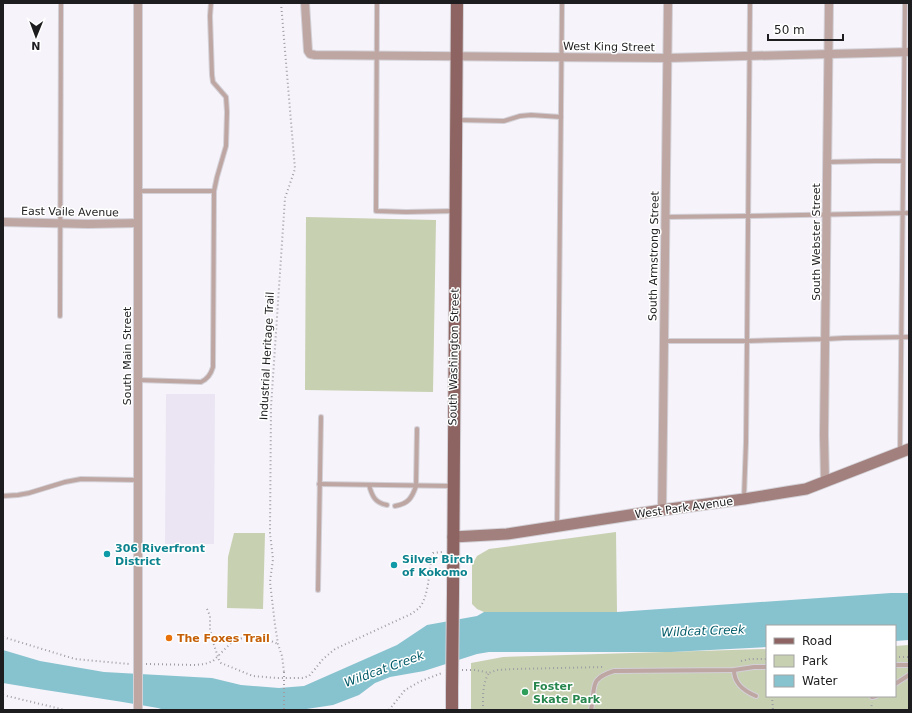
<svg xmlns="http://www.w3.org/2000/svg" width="912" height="713" font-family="'DejaVu Sans',sans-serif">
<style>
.built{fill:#ebe5f3}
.green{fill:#c7d0b1}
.water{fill:#87c2cf}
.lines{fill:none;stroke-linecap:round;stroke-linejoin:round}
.service-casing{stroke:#d3d1d7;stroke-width:6}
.minor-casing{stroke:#d3d1d7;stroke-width:10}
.secondary-casing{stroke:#d3d1d7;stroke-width:13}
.primary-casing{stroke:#d3d1d7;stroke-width:14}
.path{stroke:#9f9da2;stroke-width:2;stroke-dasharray:1 3;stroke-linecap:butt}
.service{stroke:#bea6a3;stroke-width:4}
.minor{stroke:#bea6a3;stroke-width:8}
.secondary{stroke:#a2807d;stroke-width:11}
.primary{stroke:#8d6461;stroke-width:12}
.primary-bridge-casing{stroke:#d3d1d7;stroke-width:14;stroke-linecap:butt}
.path-bridge{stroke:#9f9da2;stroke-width:2;stroke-dasharray:1 3;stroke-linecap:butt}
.primary-bridge{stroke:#8d6461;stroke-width:12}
.culture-dot{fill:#0f9aa8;stroke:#fff;stroke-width:1.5}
.food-dot{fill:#e8710a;stroke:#fff;stroke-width:1.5}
.leisure-dot{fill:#2e9e5b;stroke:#fff;stroke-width:1.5}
.labels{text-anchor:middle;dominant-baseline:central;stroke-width:3;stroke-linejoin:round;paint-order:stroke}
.street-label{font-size:11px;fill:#1d1c1e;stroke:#fff}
.culture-label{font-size:11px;font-weight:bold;fill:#0d838f;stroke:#fff;text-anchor:start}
.food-label{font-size:11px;font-weight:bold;fill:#c56008;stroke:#fff;text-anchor:start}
.leisure-label{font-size:11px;font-weight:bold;fill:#27864d;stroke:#fff;text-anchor:start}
.water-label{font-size:12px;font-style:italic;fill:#025b68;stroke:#fff}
</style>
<rect width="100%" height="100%" fill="#f6f3fa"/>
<path class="built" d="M166,394H215L214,544H165Z"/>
<g class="green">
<path d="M306,217L436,220L433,392L305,390Z"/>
<path d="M616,532L617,612H484L477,609L472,604V565L477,556L489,549Z"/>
<path d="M234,533H265L263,609L227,608L228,557Z"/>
<path d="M909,645V710H471V663L503,657L767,649V696H895V646Z"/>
</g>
<path class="water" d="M891,593H909V640L895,641V626H767V647L671,652H489L477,654L424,671L390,677L375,683L359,695L333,705L300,710H164L158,708C107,699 55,692 3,683V650L40,661L104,672L212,678L241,685L279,688L304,686L397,645L427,625L477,616L484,612H617Z"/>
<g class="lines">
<g class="service-casing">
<g id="service">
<path d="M377,3L376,211L406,212L454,211"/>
<path d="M458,120L504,121L520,116L531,115L561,117"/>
<path d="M828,162L875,161H903"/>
<path d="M138,191H214"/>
<path d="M665,217L748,216L909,213"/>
<path d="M60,316L61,3"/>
<path d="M664,341H747L826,339L844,338L909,337"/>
<path d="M138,380L201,382C208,379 211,374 213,367L214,191L217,177L226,146L227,112L226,97L213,82L212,75L210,16L211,3"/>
<path d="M900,452L905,3"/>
<path d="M319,484L452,486"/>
<path d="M369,485C372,496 375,503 387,505"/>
<path d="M3,496L18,495L29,493L65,482L81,479L137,480"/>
<path d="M744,497L746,442L747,341L750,3"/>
<path d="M395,506C408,504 412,498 416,486L417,429"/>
<path d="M557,526L562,3"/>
<path d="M318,590L321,417"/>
<path d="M895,665H909"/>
<path d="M734,670C734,684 744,691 756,696"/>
<path d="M895,684L909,675"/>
<path d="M872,697L876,696"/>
<path d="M591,710C596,687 588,679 614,671L734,670L754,667H767"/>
</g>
</g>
<g class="minor-casing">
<g id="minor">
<path d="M305,3L308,51L310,54L315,55L667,58L909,52"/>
<path d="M3,222L88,224L138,223"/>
<path d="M825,481L824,435L829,3"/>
<path d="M662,510L668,3"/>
<path d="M138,710V3"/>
</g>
</g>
<g class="secondary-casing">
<path id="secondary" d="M453,537L507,534L662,510L744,499L787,492L806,489L909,449"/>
</g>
<g class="primary-casing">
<g id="primary">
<path d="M453,593L457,3"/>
<path d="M452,710V689"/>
</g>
</g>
<g class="path">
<path d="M281,3L295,169L285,198L271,407L270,533L273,559L270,582L275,625L278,644L282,656L284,672"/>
<path d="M207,609L210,616V629L213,642L219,660L221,663L253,676L277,678H302L309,676L315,669L323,659L335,649L411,614C414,612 417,610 419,608C429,597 429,570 432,555L433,553L442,552"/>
<path d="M3,637L75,659L129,664"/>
<path d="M895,657H909"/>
<path d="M741,661L750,659H767"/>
<path d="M146,664L195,665L205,664L213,661L232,642L245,637H257L269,640L278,644"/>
<path d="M462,670H476L489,673L497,670L515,669L604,667"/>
<path d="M3,695L65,710"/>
<path d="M772,696L773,710"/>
<path d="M389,710L405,690L421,681L442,673"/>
<path d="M483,710C483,697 482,684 489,673"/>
<path d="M871,710L872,702"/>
</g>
<use href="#service" class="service"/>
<use href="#minor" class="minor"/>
<use href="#secondary" class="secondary"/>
<use href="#primary" class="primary"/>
<g class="primary-bridge-casing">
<path id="primary-bridge" d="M452,689L453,593"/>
</g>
<path class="path-bridge" d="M284,672V710"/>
<use href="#primary-bridge" class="primary-bridge"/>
</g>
<g class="culture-dot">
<circle cx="107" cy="554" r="4"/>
<circle cx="394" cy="565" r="4"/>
</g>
<circle class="food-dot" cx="169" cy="638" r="4"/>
<circle class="leisure-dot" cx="525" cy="692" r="4"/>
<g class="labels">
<g class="street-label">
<text transform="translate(609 47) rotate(1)">West King Street</text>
<text transform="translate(70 212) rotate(1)">East Vaile Avenue</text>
<text transform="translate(816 242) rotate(-90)">South Webster Street</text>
<text transform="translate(654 256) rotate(-89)">South Armstrong Street</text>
<text transform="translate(127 356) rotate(-90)">South Main Street</text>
<text transform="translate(267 356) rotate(-87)">Industrial Heritage Trail</text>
<text transform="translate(454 357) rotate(-89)">South Washington Street</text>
<text transform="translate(684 508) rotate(-8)">West Park Avenue</text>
</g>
<g class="culture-label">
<text x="115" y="548">306 Riverfront<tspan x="115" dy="13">District</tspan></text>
<text x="402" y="559">Silver Birch<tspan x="402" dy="13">of Kokomo</tspan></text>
</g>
<g class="food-label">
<text x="177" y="638">The Foxes Trail</text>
</g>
<g class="leisure-label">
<text x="533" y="686">Foster<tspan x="533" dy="13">Skate Park</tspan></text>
</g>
<g class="water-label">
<text transform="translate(703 631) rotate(-2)">Wildcat Creek</text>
<text transform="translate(384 669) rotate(-20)">Wildcat Creek</text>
</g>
</g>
<rect width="912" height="713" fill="none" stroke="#1d1c1e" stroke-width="8"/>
<rect x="766" y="625" width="130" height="72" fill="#ffffff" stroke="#a5a4a5"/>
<rect x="774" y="638" width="20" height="6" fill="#8d6461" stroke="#a5a4a5"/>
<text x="802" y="645" font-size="12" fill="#1d1c1e">Road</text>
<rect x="774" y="655" width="20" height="12" fill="#c7d0b1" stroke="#a5a4a5"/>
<text x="802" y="665" font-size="12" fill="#1d1c1e">Park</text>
<rect x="774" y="675" width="20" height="12" fill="#87c2cf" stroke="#a5a4a5"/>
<text x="802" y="685" font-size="12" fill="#1d1c1e">Water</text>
<g transform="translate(36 36) rotate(181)" stroke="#ffffff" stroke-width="3" paint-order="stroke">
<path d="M0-3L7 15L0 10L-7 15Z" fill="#1d1c1e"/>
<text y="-6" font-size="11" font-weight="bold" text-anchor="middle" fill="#1d1c1e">N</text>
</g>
<path d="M768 34v6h75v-6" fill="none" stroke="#1d1c1e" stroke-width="2"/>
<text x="774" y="34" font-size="12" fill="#1d1c1e" stroke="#ffffff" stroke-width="3" paint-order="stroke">50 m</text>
</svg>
